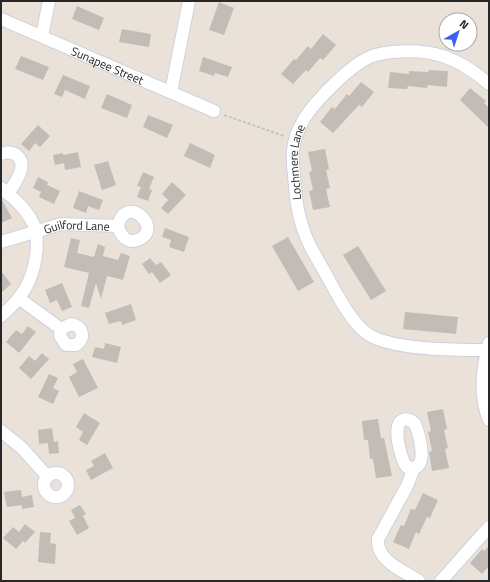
<svg xmlns="http://www.w3.org/2000/svg" width="490" height="582" font-family="'Titillium Web',sans-serif">
<style>
.building{fill:#c2bcb6}
.lines{fill:none;stroke-linecap:round;stroke-linejoin:round}
.minor-casing{stroke:#ced2e0;stroke-width:14}
.path{stroke:#c3c3c3;stroke-width:2;stroke-dasharray:3 2;stroke-linecap:butt}
.minor{stroke:#fff;stroke-width:12}
.labels{text-anchor:middle;dominant-baseline:central;stroke-width:4;stroke-linejoin:round;paint-order:stroke}
.street-label{font-size:12px;fill:#272727;stroke:#fff}
</style>
<rect width="100%" height="100%" fill="#eae2d9"/>
<g class="building">
<path d="M219,2L234,8L224,35L209,30Z"/>
<path d="M77,6L104,18L99,30L72,19Z"/>
<path d="M122,29L151,34L149,47L119,42Z"/>
<path d="M323,34L336,45L323,60L320,58L308,72L306,70L293,84L281,74L294,59L296,60L308,46L311,49Z"/>
<path d="M21,56L49,67L43,80L15,69Z"/>
<path d="M203,57L232,67L228,77L215,73L214,76L199,71Z"/>
<path d="M429,70L448,71L447,87L428,85L427,88L408,86L407,89L388,88L390,72L409,74V71L428,72Z"/>
<path d="M63,75L90,86L85,99L65,90L62,97L54,94Z"/>
<path d="M361,82L374,92L362,107L359,105L333,133L320,122L332,107L335,109L347,94L349,96Z"/>
<path d="M470,88L486,101L484,103L489,108V128L460,100Z"/>
<path d="M107,94L132,105L127,118L101,108Z"/>
<path d="M148,115L173,125L167,138L143,127Z"/>
<path d="M38,125L50,136L40,147L35,143L29,151L21,144Z"/>
<path d="M190,143L215,155L210,168L184,156Z"/>
<path d="M325,149L329,169L326,170L330,188L326,189L330,207L313,210L309,191L313,190L309,172L312,171L308,152Z"/>
<path d="M78,152L81,167L65,170L64,163L55,165L53,155L63,153V155Z"/>
<path d="M108,161L116,185L102,190L94,165Z"/>
<path d="M143,172L154,177L149,189L152,190L148,201L137,197L141,187L137,186Z"/>
<path d="M38,177L48,182L47,185L60,191L54,204L39,197L41,192L33,188Z"/>
<path d="M172,182L186,195L168,214L161,208L168,200L162,194Z"/>
<path d="M79,191L103,200L99,210L88,206L86,213L73,208Z"/>
<path d="M1,198L12,218L1,223Z"/>
<path d="M165,228L189,237L184,252L169,247L171,240L162,237Z"/>
<path d="M288,237L314,282L298,291L272,246Z"/>
<path d="M71,238L80,240L77,253L94,257L98,244L105,247L103,256L118,260L121,253L130,256L123,280L107,276L101,299L96,283L89,308L81,306L89,273L64,267Z"/>
<path d="M358,246L386,291L371,300L343,255Z"/>
<path d="M150,258L156,265L161,262L171,275L160,283L152,272L149,274L142,264Z"/>
<path d="M1,271L11,284L1,293Z"/>
<path d="M62,283L72,307L62,311L57,300L50,303L45,290Z"/>
<path d="M131,304L136,320L122,325L121,321L109,324L105,313Z"/>
<path d="M405,312L458,317L456,334L403,329Z"/>
<path d="M28,326L36,332L19,353L6,342L16,330L22,334Z"/>
<path d="M105,343L121,347L117,363L92,357L95,347L104,349Z"/>
<path d="M42,353L49,359L31,379L19,368L29,356L35,361Z"/>
<path d="M83,359L98,388L79,397L69,377L77,372L73,364Z"/>
<path d="M49,374L58,378L53,388L59,391L53,404L38,397Z"/>
<path d="M443,409L447,429L444,430L448,448L445,449L449,468L432,471L429,452L432,451L428,432L431,431L427,412Z"/>
<path d="M84,413L100,423L87,445L79,440L83,432L76,427Z"/>
<path d="M378,419L381,438H384L392,476L376,478L373,459H370L368,440H364L362,421Z"/>
<path d="M52,428L54,442L58,441L59,453L49,454L48,443L39,444L38,430Z"/>
<path d="M105,453L113,468L91,480L86,470L94,466L91,461Z"/>
<path d="M21,490L22,497L32,495L34,507L22,509V505L7,507L4,492Z"/>
<path d="M423,493L438,500L430,518L427,517L419,534L416,532L409,549L393,542L401,525L404,526L411,509L415,510Z"/>
<path d="M80,505L86,514L83,516L89,528L77,535L69,521L75,518L71,510Z"/>
<path d="M25,524L35,532L25,543L23,541L16,549L3,538L13,527L19,532Z"/>
<path d="M40,532L51,533L50,543L56,544L55,564L38,562Z"/>
<path d="M489,546V566L482,574L470,563L482,549L484,551Z"/>
</g>
<g class="lines">
<g class="minor-casing">
<g id="minor">
<path id="s1" d="M1,19L214,111"/>
<path d="M42,36L49,1"/>
<path d="M171,92L189,1"/>
<path d="M1,154C6,152 11,151 16,155C30,164 14,184 8,194"/>
<path d="M1,188C15,199 31,213 36,231C37,238 37,249 36,256C32,283 21,299 1,316"/>
<path id="s2" d="M1,242L61,224L118,226C120,235 127,244 137,240C166,231 126,191 118,226"/>
<path d="M20,299L61,329L71,324C83,326 86,338 76,345H66L60,336L61,329"/>
<path d="M489,343C482,368 479,396 489,420"/>
<path id="s3" d="M487,350C457,350 397,350 371,336C353,326 338,296 328,278C318,260 306,242 301,222C297,210 296,198 295,186C294,174 292,162 293,150C296,126 309,110 325,93C337,81 351,67 366,59C374,54 384,53 393,52C433,48 459,58 489,84"/>
<path d="M1,431L22,448L47,476"/>
<path d="M414,468L407,467C401,461 391,424 403,420C408,418 412,421 415,424C419,434 428,464 414,468L407,486L378,539C376,561 404,571 419,581"/>
<circle cx="56" cy="485" r="12"/>
<path d="M441,581L489,527"/>
</g>
</g>
<path class="path" d="M224,115L284,136"/>
<use href="#minor" class="minor"/>
</g>
<g class="labels">
<g class="street-label">
<text stroke="none"><textPath href="#s1" startOffset="116">Sunapee Street</textPath></text>
<text stroke="none"><textPath href="#s3" startOffset="314">Lochmere Lane</textPath></text>
<text stroke="none"><textPath href="#s2" startOffset="78">Guilford Lane</textPath></text>
</g>
</g>
<rect width="490" height="582" fill="none" stroke="#272727" stroke-width="4"/>
<g transform="translate(458 32) rotate(39)"><circle r="19" fill="#ffffff" stroke="#a9a9a9"/>
<path d="M0-3L7 15L0 10L-7 15Z" fill="#3b61f4"/>
<text y="-6" font-size="11" font-weight="bold" text-anchor="middle" fill="#272727">N</text>
</g>
</svg>
